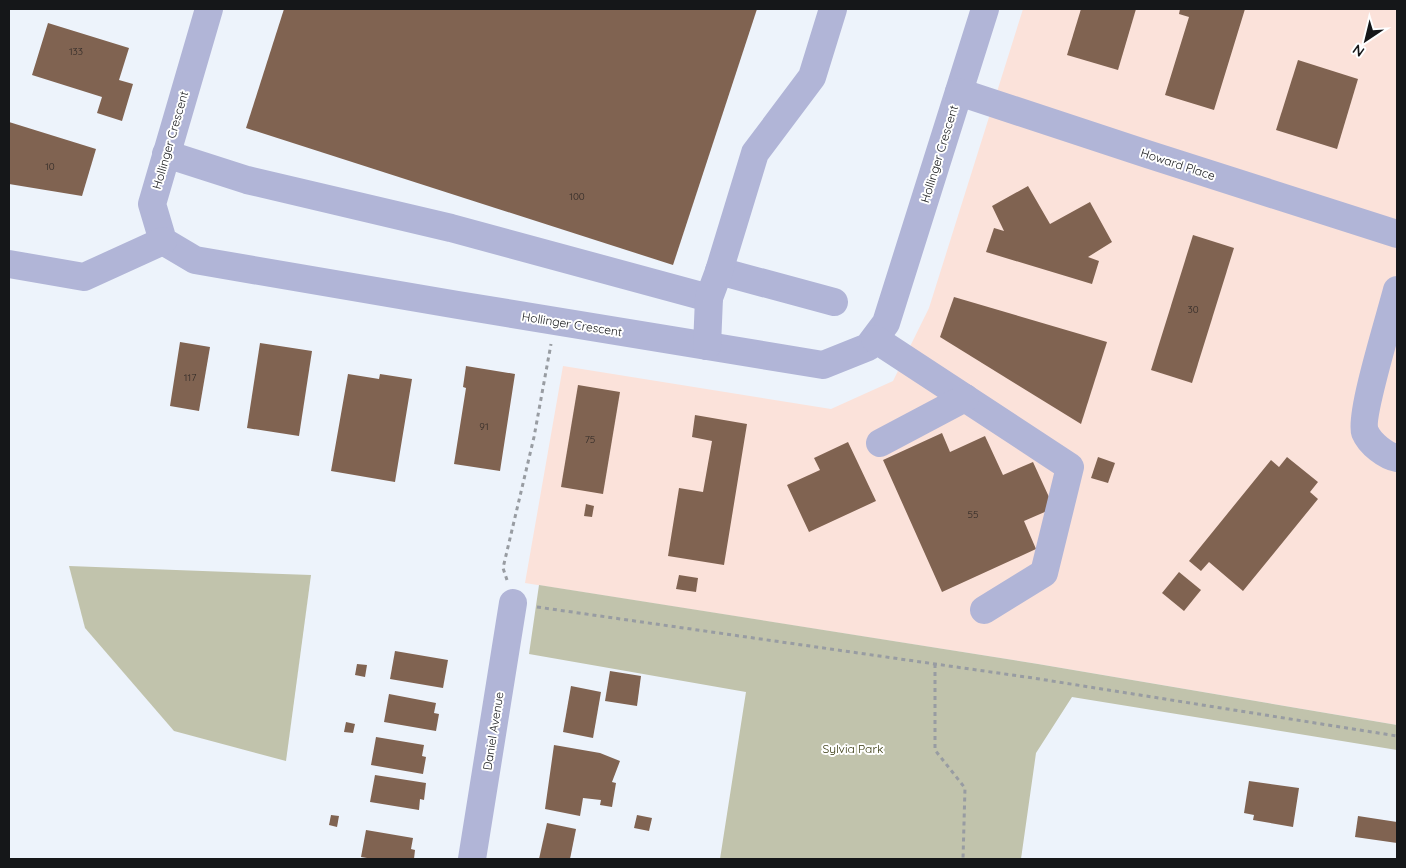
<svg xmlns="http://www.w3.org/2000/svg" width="1406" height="868" font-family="Quicksand,sans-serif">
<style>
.industrial{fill:#fbe2da}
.green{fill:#c1c3ac}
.building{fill:#806351}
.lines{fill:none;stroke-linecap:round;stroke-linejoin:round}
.path{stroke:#989ca2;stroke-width:3;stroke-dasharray:4 4;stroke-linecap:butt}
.minor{stroke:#b1b5d7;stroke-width:28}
.labels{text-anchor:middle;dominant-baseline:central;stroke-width:4;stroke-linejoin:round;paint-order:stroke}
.number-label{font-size:10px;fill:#302a27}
.street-label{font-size:12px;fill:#151719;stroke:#fff}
.park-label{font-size:12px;fill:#34360b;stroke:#fff}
</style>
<rect width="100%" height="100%" fill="#edf3fb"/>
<path class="industrial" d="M1023,9H1397V725L1038,664L525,583L563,366L831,409L893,381L929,308Z"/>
<g class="green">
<path d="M69,566L311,575L286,761L174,731L85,628Z"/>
<path d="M539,585L1038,664L1397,725V750L1072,697L1036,753L1021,859H720L746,692L529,654Z"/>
</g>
<g class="building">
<path d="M284,9H757L673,265L246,128Z"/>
<path d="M1081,9H1136L1118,70L1067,55Z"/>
<path d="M1180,9H1245L1214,110L1165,95L1189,17L1179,14Z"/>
<path d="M48,23L129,48L119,80L133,84L122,121L97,113L102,97L32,75Z"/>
<path d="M1298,60L1358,79L1337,149L1276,130Z"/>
<path d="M9,122L96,149L82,196L9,184Z"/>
<path d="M1028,186L1050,224L1090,202L1112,242L1088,257L1099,261L1092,284L986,252L994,228L1004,231L992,206Z"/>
<path d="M1193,235L1234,248L1192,383L1151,370Z"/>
<path d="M954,297L1107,342L1081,424L940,337Z"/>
<path d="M180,342L210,347L199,411L170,406Z"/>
<path d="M260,343L312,351L299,436L247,428Z"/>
<path d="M466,366L515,374L500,471L454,464L466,388L463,387Z"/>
<path d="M348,374L379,379L380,374L412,379L395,482L331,471Z"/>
<path d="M578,385L620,392L603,494L561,487Z"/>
<path d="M695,415L747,424L724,565L668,556L679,488L703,492L712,441L692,437Z"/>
<path d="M942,433L950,452L985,436L1003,475L1033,462L1054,508L1024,521L1036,549L942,592L883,460Z"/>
<path d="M848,442L876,501L809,532L787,485L820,470L814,458Z"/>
<path d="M1098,457L1115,463L1108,483L1091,478Z"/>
<path d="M1287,457L1318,482L1310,492L1318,499L1243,591L1209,562L1201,571L1189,561L1271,460L1279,467Z"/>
<path d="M586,504L594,506L592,517L584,516Z"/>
<path d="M1179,572L1201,590L1184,611L1162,593Z"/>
<path d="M679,575L698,578L696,592L676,589Z"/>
<path d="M395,651L448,660L443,688L390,679Z"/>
<path d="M357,664L367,665L365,677L355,675Z"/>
<path d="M610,671L641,676L637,706L605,701Z"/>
<path d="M571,686L601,692L593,738L563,732Z"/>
<path d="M389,694L436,703L434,713L439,714L436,731L384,722Z"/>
<path d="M346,722L355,724L353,733L344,732Z"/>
<path d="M376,737L424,745L422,756L426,757L423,774L371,765Z"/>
<path d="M554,745L600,753L620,761L612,782L616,783L612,807L600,805L601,800L583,798L580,816L545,809Z"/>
<path d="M375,775L426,783L424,800L420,799L419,810L370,802Z"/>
<path d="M1249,781L1299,788L1293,827L1253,820L1254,815L1244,813Z"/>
<path d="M331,815L339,816L337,827L329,825Z"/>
<path d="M637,815L652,818L649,831L634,828Z"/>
<path d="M1358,816L1397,822V843L1355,837Z"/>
<path d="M547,823L576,829L570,859H539Z"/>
<path d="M366,830L413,838L411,849L415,850L414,859H373L361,857Z"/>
</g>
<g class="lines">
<g class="path">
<path d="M507,580L503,568L534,437L551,344"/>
<path d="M537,607L1033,678L1397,736"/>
<path d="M935,664V750L965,788L963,859"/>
</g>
<g class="minor">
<path d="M209,9L152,204L163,241L195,260L458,305L823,365L868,347L886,323L985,9"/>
<path d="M959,92L1147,154L1397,234"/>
<path d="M166,154L247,180L451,228L709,298"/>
<path d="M9,264L84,277L163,241"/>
<path d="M719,271L834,302"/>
<path d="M1397,290C1391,314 1359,416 1365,432C1370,444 1386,456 1397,458"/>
<path d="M875,339L1070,467L1044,573L984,610"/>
<path d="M707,346L709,298L719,271L755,153L812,77L833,9"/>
<path d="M880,443L965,398"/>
<path d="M472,859L513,603"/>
</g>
</g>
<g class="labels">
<g class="number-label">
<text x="76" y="51">133</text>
<text x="50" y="166">10</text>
<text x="577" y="196">100</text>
<text x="1193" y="309">30</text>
<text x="190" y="377">117</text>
<text x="484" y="426">91</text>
<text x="590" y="439">75</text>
<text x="973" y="514">55</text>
</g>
<g class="street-label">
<text transform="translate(170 140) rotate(-74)">Hollinger Crescent</text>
<text transform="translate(939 154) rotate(-73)">Hollinger Crescent</text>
<text transform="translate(1178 164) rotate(18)">Howard Place</text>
<text transform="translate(572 324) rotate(9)">Hollinger Crescent</text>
<text transform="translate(493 731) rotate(-81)">Daniel Avenue</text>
</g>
<g class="park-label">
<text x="853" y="748">Sylvia Park</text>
</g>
</g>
<rect width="1406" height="868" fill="none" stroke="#151719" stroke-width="20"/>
<g transform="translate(1366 40) rotate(215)" stroke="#ffffff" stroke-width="4" paint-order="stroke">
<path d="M0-4L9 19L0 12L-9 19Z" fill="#151719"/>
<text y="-8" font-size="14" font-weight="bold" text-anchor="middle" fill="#151719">N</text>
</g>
</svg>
